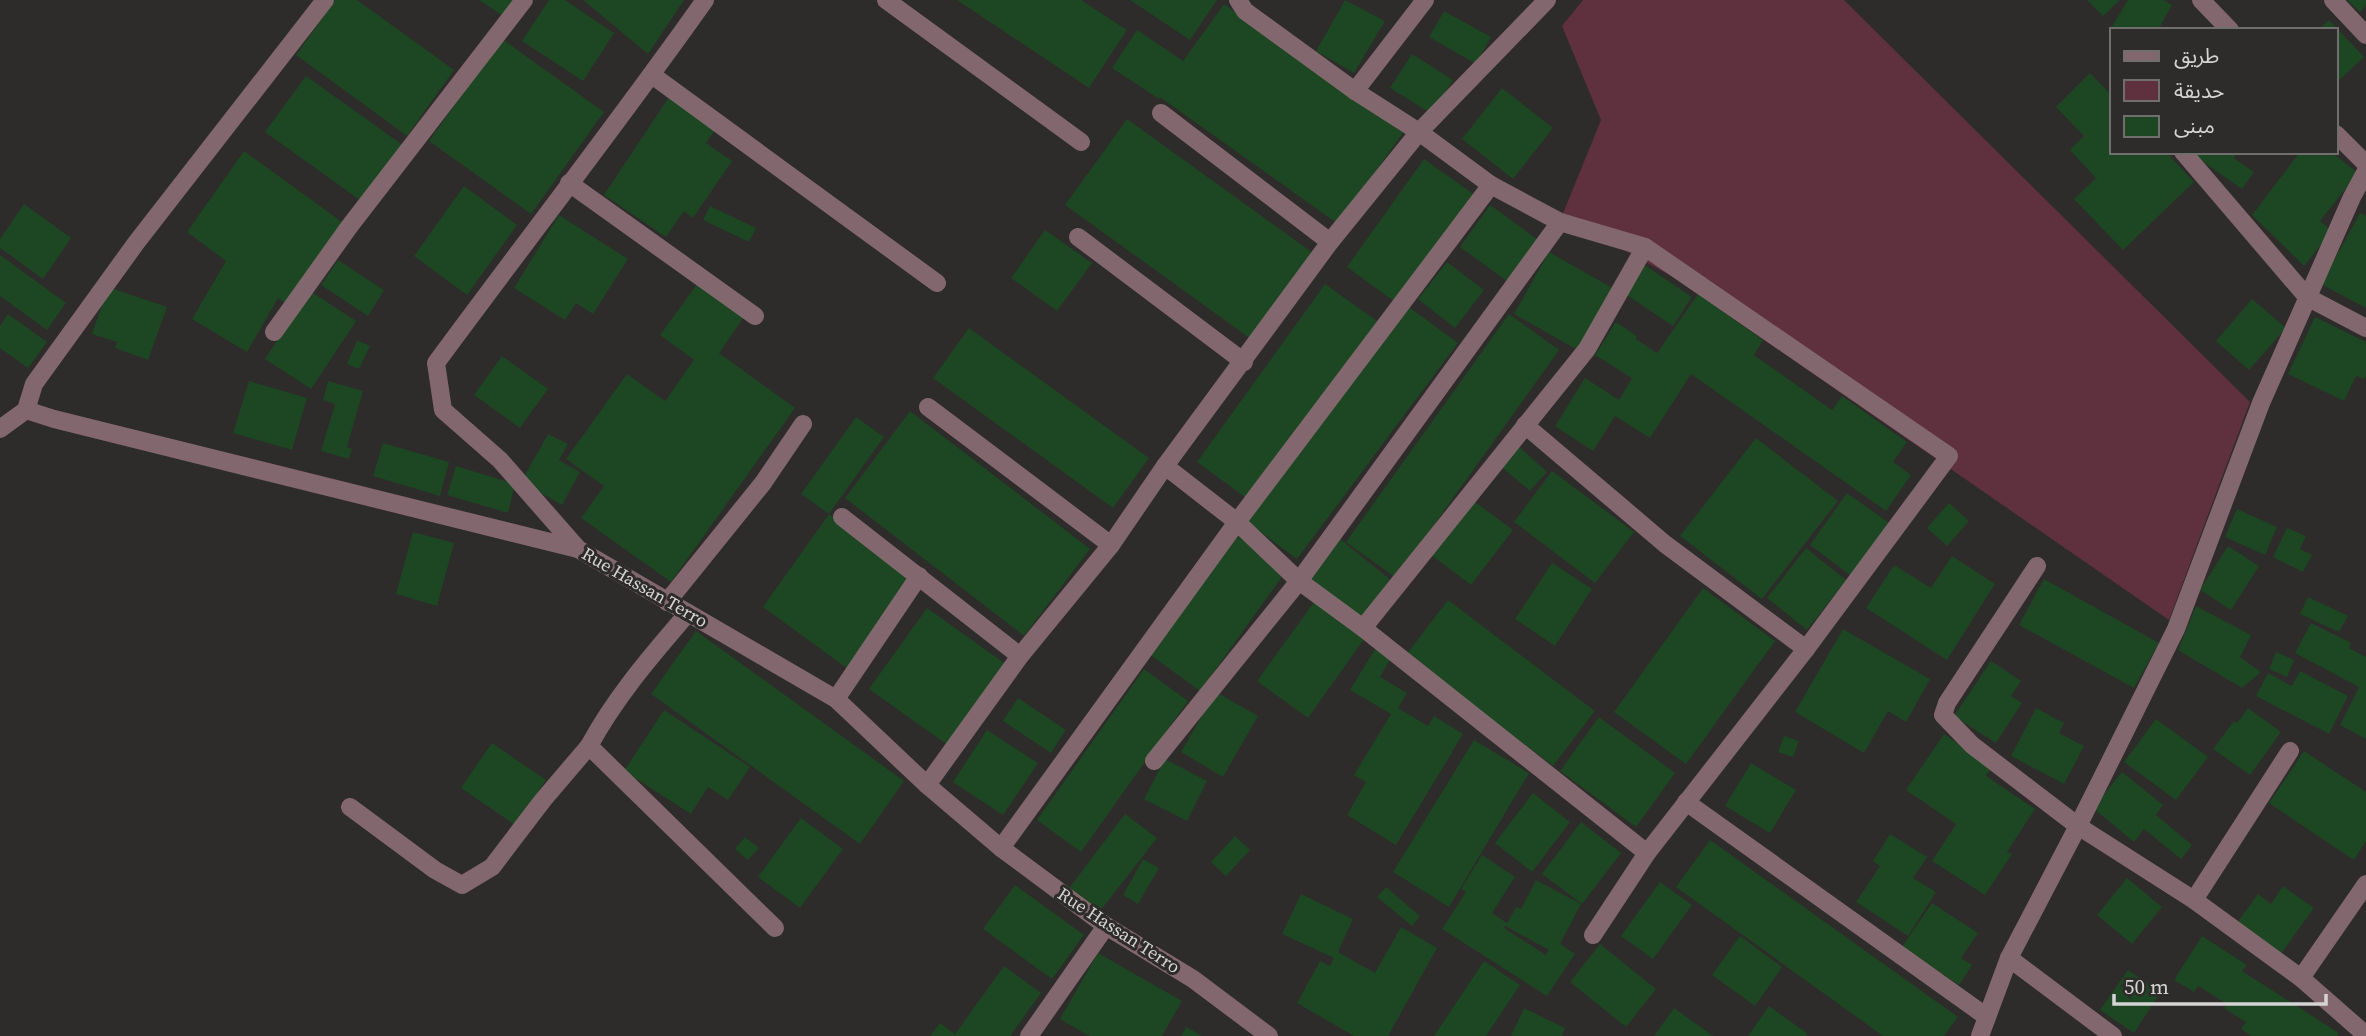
<svg xmlns="http://www.w3.org/2000/svg" width="2366" height="1036" font-family="'Source Serif 4','Noto Sans Arabic',serif">
<style>
.green{fill:#5f313e}
.building{fill:#1d4622;fill-rule:evenodd}
.lines{fill:none;stroke-linecap:round;stroke-linejoin:round}
.minor{stroke:#82686e;stroke-width:18}
.labels{text-anchor:middle;dominant-baseline:central;stroke-width:6;stroke-linejoin:round;paint-order:stroke}
.street-label{font-size:18px;fill:#d5d3d3;stroke:#2e2b2b}
</style>
<rect width="100%" height="100%" fill="#2e2b2b"/>
<path class="green" d="M1583,0H1844L2250,402L2169,620L1673,277L1562,216L1601,120L1562,26Z"/>
<g class="building">
<path d="M335,0H357L454,70L407,136L296,55Z"/>
<path d="M479,0H518L506,18Z"/>
<path d="M549,0H565L614,33L583,81L522,41Z"/>
<path d="M583,0H684L648,54Z"/>
<path d="M957,0H1081L1127,30L1089,88Z"/>
<path d="M1130,0H1217L1190,40Z"/>
<path d="M1345,0L1385,21L1354,73L1316,51Z"/>
<path d="M2087,0H2120L2103,16Z"/>
<path d="M2128,0H2163L2172,5L2158,30H2110Z"/>
<path d="M2347,0H2366V5L2360,12Z"/>
<path d="M1224,4L1403,133L1338,224L1160,97L1159,99L1112,68L1137,30L1183,61Z"/>
<path d="M1444,11L1491,37L1476,64L1429,37Z"/>
<path d="M2329,20L2364,57L2336,83V30H2318Z"/>
<path d="M502,39L604,112L531,214L429,141Z"/>
<path d="M1412,54L1453,80L1432,114L1390,88Z"/>
<path d="M2090,73L2112,96V152H2166L2194,182L2123,250L2074,199L2096,178L2070,150L2084,136L2056,107Z"/>
<path d="M306,76L404,146L364,203L265,132Z"/>
<path d="M1502,88L1553,128L1513,179L1462,139Z"/>
<path d="M669,97L716,129L706,143L732,161L693,218L684,211L666,237L604,195Z"/>
<path d="M1127,119L1313,253L1251,339L1065,205Z"/>
<path d="M244,151L349,227L291,308L278,298L247,352L192,319L226,261L187,232Z"/>
<path d="M2189,152H2238L2234,158L2254,172L2242,189Z"/>
<path d="M2300,152H2331L2358,173L2320,221L2332,231L2304,266L2252,215Z"/>
<path d="M1424,159L1476,196L1399,305L1347,267Z"/>
<path d="M464,186L517,225L467,295L414,256Z"/>
<path d="M24,204L71,238L43,279L0,248V239Z"/>
<path d="M1490,205L1541,242L1511,284L1460,247Z"/>
<path d="M710,206L756,228L749,242L703,220Z"/>
<path d="M2360,213L2366,216V308L2321,284Z"/>
<path d="M559,215L628,259L593,314L576,303L565,320L514,288Z"/>
<path d="M1045,230L1092,263L1057,311L1011,278Z"/>
<path d="M1549,252L1616,290L1581,352L1514,314Z"/>
<path d="M0,255L66,303L47,330L0,296Z"/>
<path d="M338,260L384,290L368,316L321,285Z"/>
<path d="M1447,262L1484,290L1455,328L1418,299Z"/>
<path d="M1643,264L1692,297L1673,326L1624,293Z"/>
<path d="M698,283L744,317L719,353L795,408L671,582L581,518L604,486L566,459L627,374L665,401L694,360L660,335Z"/>
<path d="M1325,284L1377,321L1249,500L1197,462Z"/>
<path d="M108,287L167,307L148,360L115,348L117,342L92,334Z"/>
<path d="M310,291L356,321L311,389L265,359Z"/>
<path d="M1698,294L1763,340L1754,355L1832,410L1842,396L1907,442L1893,462L1911,475L1886,511L1691,374L1650,438L1615,416L1593,451L1555,426L1585,378L1619,400L1632,378L1595,355L1616,322L1637,336L1636,339L1657,353Z"/>
<path d="M2252,299L2286,328L2249,370L2216,341Z"/>
<path d="M1406,305L1458,343L1297,559L1246,521Z"/>
<path d="M8,314L47,342L28,368L0,348V326Z"/>
<path d="M1509,314L1559,350L1396,578L1346,542Z"/>
<path d="M2315,317L2366,342V375L2364,379L2356,376L2344,401L2288,374Z"/>
<path d="M969,328L1149,458L1113,508L933,378Z"/>
<path d="M357,340L370,346L359,369L347,364Z"/>
<path d="M502,356L548,389L520,428L474,395Z"/>
<path d="M249,381L307,398L292,450L233,433Z"/>
<path d="M328,381L363,391L347,447L352,449L349,459L321,451L335,404L323,400Z"/>
<path d="M910,411L1090,549L1024,636L845,498Z"/>
<path d="M856,417L884,437L829,514L914,576L848,669L763,607L829,514L801,494Z"/>
<path d="M548,434L568,444L559,460L580,472L562,505L521,482Z"/>
<path d="M1756,438L1838,501L1762,599L1680,536Z"/>
<path d="M383,443L449,462L440,496L373,476Z"/>
<path d="M1516,444L1547,472L1530,491L1498,464Z"/>
<path d="M456,466L515,484L508,513L447,495Z"/>
<path d="M1552,471L1634,532L1595,583L1514,522Z"/>
<path d="M1847,493L1889,523L1851,576L1810,545Z"/>
<path d="M1471,499L1513,530L1471,585L1430,554Z"/>
<path d="M1949,503L1969,521L1947,546L1927,528Z"/>
<path d="M2237,509L2277,527L2265,555L2225,537Z"/>
<path d="M2287,528L2306,536L2300,549L2312,555L2303,572L2273,557Z"/>
<path d="M413,532L454,543L437,606L396,594Z"/>
<path d="M1235,534L1286,571L1200,691L1149,654Z"/>
<path d="M1339,538L1392,581L1361,618L1308,576Z"/>
<path d="M2228,546L2259,566L2231,610L2200,590Z"/>
<path d="M1806,548L1846,580L1807,630L1767,598Z"/>
<path d="M1952,556L1995,584L1947,660L1866,608L1894,565L1931,588Z"/>
<path d="M1552,563L1592,589L1555,646L1515,619Z"/>
<path d="M2044,579L2159,643L2134,688L2019,625Z"/>
<path d="M1703,588L1775,641L1686,764L1614,712Z"/>
<path d="M2308,597L2348,616L2339,632L2300,614Z"/>
<path d="M1448,600L1595,711L1553,766L1406,655Z"/>
<path d="M1314,602L1364,639L1308,718L1257,681Z"/>
<path d="M2196,606L2251,635L2240,657L2261,672L2242,688L2178,650Z"/>
<path d="M927,608L1007,665L949,746L869,689Z"/>
<path d="M2311,623L2351,643L2349,648L2366,657V739L2340,725L2359,687L2295,653Z"/>
<path d="M1843,629L1930,679L1906,722L1888,711L1864,753L1795,712Z"/>
<path d="M696,631L904,781L860,844L651,694Z"/>
<path d="M1377,646L1392,656L1380,677L1407,693L1398,708L1428,726L1434,716L1463,734L1396,845L1347,815L1366,782L1354,775L1391,714L1350,690Z"/>
<path d="M2276,652L2294,660L2287,677L2269,669Z"/>
<path d="M1991,661L2021,681L2011,696L2022,703L1996,743L1954,716Z"/>
<path d="M1144,669L1188,701L1081,852L1037,820Z"/>
<path d="M2300,671L2348,696L2329,734L2256,696L2268,673L2292,686Z"/>
<path d="M1216,692L1258,716L1223,777L1181,752Z"/>
<path d="M1018,698L1066,730L1051,753L1003,721Z"/>
<path d="M2036,708L2064,723L2059,733L2084,746L2064,784L2011,756Z"/>
<path d="M2248,708L2281,732L2250,775L2213,749L2234,721L2237,723Z"/>
<path d="M664,710L750,767L728,800L708,787L691,814L624,771Z"/>
<path d="M1599,717L1675,773L1636,827L1560,771Z"/>
<path d="M2156,719L2208,757L2176,800L2124,762Z"/>
<path d="M987,730L1038,763L1003,815L953,782Z"/>
<path d="M1944,734L1992,766L1986,776L2035,809L2007,852L2012,854L1985,895L1932,861L1956,824L1906,790Z"/>
<path d="M1784,736L1799,741L1793,757L1778,752Z"/>
<path d="M1474,740L1529,773L1449,907L1393,872Z"/>
<path d="M492,743L546,780L515,825L461,788Z"/>
<path d="M2304,751L2366,792V841L2354,860L2269,803Z"/>
<path d="M1165,759L1207,781L1187,821L1144,799Z"/>
<path d="M1751,763L1796,790L1770,833L1725,806Z"/>
<path d="M2122,772L2163,805L2156,815L2192,845L2181,859L2144,829L2134,842L2093,808Z"/>
<path d="M1533,793L1570,822L1532,872L1495,843Z"/>
<path d="M1125,814L1157,838L1097,915L1067,891Z"/>
<path d="M801,818L843,849L800,908L758,877Z"/>
<path d="M1581,822L1621,853L1582,904L1542,874Z"/>
<path d="M1890,834L1927,857L1913,878L1936,892L1908,936L1856,902L1880,866L1873,861Z"/>
<path d="M1235,836L1250,850L1226,876L1211,862Z"/>
<path d="M745,837L759,848L748,860L735,849Z"/>
<path d="M1710,840L1958,1017L1944,1036H1883L1676,887Z"/>
<path d="M1482,855L1515,877L1492,913L1507,923L1516,907L1521,909L1536,880L1581,904L1560,944L1575,954L1547,996L1442,929L1466,892L1461,889ZM1505,926L1549,950L1546,955L1504,928Z"/>
<path d="M1143,859L1159,868L1138,904L1123,895Z"/>
<path d="M2127,878L2162,907L2132,944L2097,915Z"/>
<path d="M1660,882L1692,905L1653,959L1621,936Z"/>
<path d="M1015,885L1084,935L1052,979L983,929Z"/>
<path d="M2283,886L2314,908L2280,955L2236,924L2258,894L2271,904Z"/>
<path d="M1386,887L1420,916L1412,926L1377,897Z"/>
<path d="M1301,894L1353,919L1338,952L1375,973L1401,927L1437,948L1388,1036H1354L1297,1003L1320,961L1330,966L1334,958L1282,934Z"/>
<path d="M1932,903L1978,933L1961,958L1972,965L1959,985L1902,947Z"/>
<path d="M1740,936L1782,967L1755,1006L1712,975Z"/>
<path d="M2202,936L2247,965L2242,971L2339,1033L2337,1036H2251L2241,1029L2246,1022L2224,1008L2227,1004L2198,986L2194,992L2174,980Z"/>
<path d="M1600,944L1656,989L1626,1027L1570,982Z"/>
<path d="M1098,953L1182,1001L1162,1036H1089L1060,1019Z"/>
<path d="M1484,961L1520,985L1486,1036H1434Z"/>
<path d="M1004,966L1041,993L1010,1036H930L940,1023L955,1034Z"/>
<path d="M2128,970L2161,992L2134,1033L2100,1010Z"/>
<path d="M1769,1006L1808,1034L1806,1036H1748Z"/>
<path d="M1524,1008L1565,1028L1562,1036H1511Z"/>
<path d="M1674,1008L1713,1036H1654Z"/>
<path d="M1186,1027L1202,1036H1181Z"/>
</g>
<g class="lines">
<g class="minor">
<path d="M325,0L136,243L34,384L26,410L54,419L578,549"/>
<path d="M705,0C618,123 525,242 436,363L443,410L500,460L578,549L836,699L927,785L1001,848L1106,926L1193,979L1269,1036"/>
<path d="M886,0L1081,142"/>
<path d="M2201,0L2230,30"/>
<path d="M2333,0L2366,35"/>
<path d="M652,75L937,283"/>
<path d="M1355,91L1425,0"/>
<path d="M1161,113L1330,242"/>
<path d="M2336,134L2366,164"/>
<path d="M2183,152L2307,297L2366,328"/>
<path d="M569,183L755,316"/>
<path d="M1491,185L1560,222L1645,247L1949,456L1806,649L1647,853L1593,935"/>
<path d="M1078,237L1244,362"/>
<path d="M274,332L349,227L524,0"/>
<path d="M928,407L1111,545"/>
<path d="M1525,425L1665,544L1806,649"/>
<path d="M0,429L26,410"/>
<path d="M1165,466L1237,522L1299,581L1363,628L1647,853"/>
<path d="M842,517L1020,656"/>
<path d="M2037,566L1947,703L1943,715L1972,745L2078,826L2194,900L2301,978L2366,1035"/>
<path d="M667,602L763,483L803,424"/>
<path d="M688,613C652,655 616,696 589,746L775,928"/>
<path d="M1363,628L1587,349L1645,247"/>
<path d="M836,699L919,576"/>
<path d="M1154,761L1299,581L1560,222"/>
<path d="M927,785L1020,656L1111,545L1165,466L1330,242L1419,132L1355,91L1245,11L1238,0"/>
<path d="M1686,802L1987,1017"/>
<path d="M350,807L435,870L462,885L492,867L543,800L589,746"/>
<path d="M1001,848L1237,522L1491,185L1419,132L1547,0"/>
<path d="M2194,900L2290,751"/>
<path d="M2009,958L2113,1036"/>
<path d="M2301,978L2366,884"/>
<path d="M1029,1036L1106,926"/>
<path d="M1980,1036L2009,958L2078,826L2176,629L2261,403L2352,197L2366,171"/>
</g>
</g>
<g class="labels">
<g class="street-label">
<text transform="translate(645 587) rotate(30)">Rue Hassan Terro</text>
<text transform="translate(1119 930) rotate(33)">Rue Hassan Terro</text>
</g>
</g>
<rect x="2110" y="28" width="228" height="126" fill="#2e2b2b" stroke="#716e6e" stroke-width="2"/>
<rect x="2124" y="51" width="35" height="10" fill="#82686e" stroke="#716e6e" stroke-width="2"/>
<text x="2174" y="63" font-size="21" fill="#d5d3d3">طريق</text>
<rect x="2124" y="80" width="35" height="21" fill="#5f313e" stroke="#716e6e" stroke-width="2"/>
<text x="2174" y="98" font-size="21" fill="#d5d3d3">حديقة</text>
<rect x="2124" y="116" width="35" height="21" fill="#1d4622" stroke="#716e6e" stroke-width="2"/>
<text x="2174" y="133" font-size="21" fill="#d5d3d3">مبنى</text>
<path d="M2114 994v10h212v-10" fill="none" stroke="#d5d3d3" stroke-width="3.5"/>
<text x="2124" y="994" font-size="21" fill="#d5d3d3" stroke="#2e2b2b" stroke-width="5" paint-order="stroke">50 m</text>
</svg>
